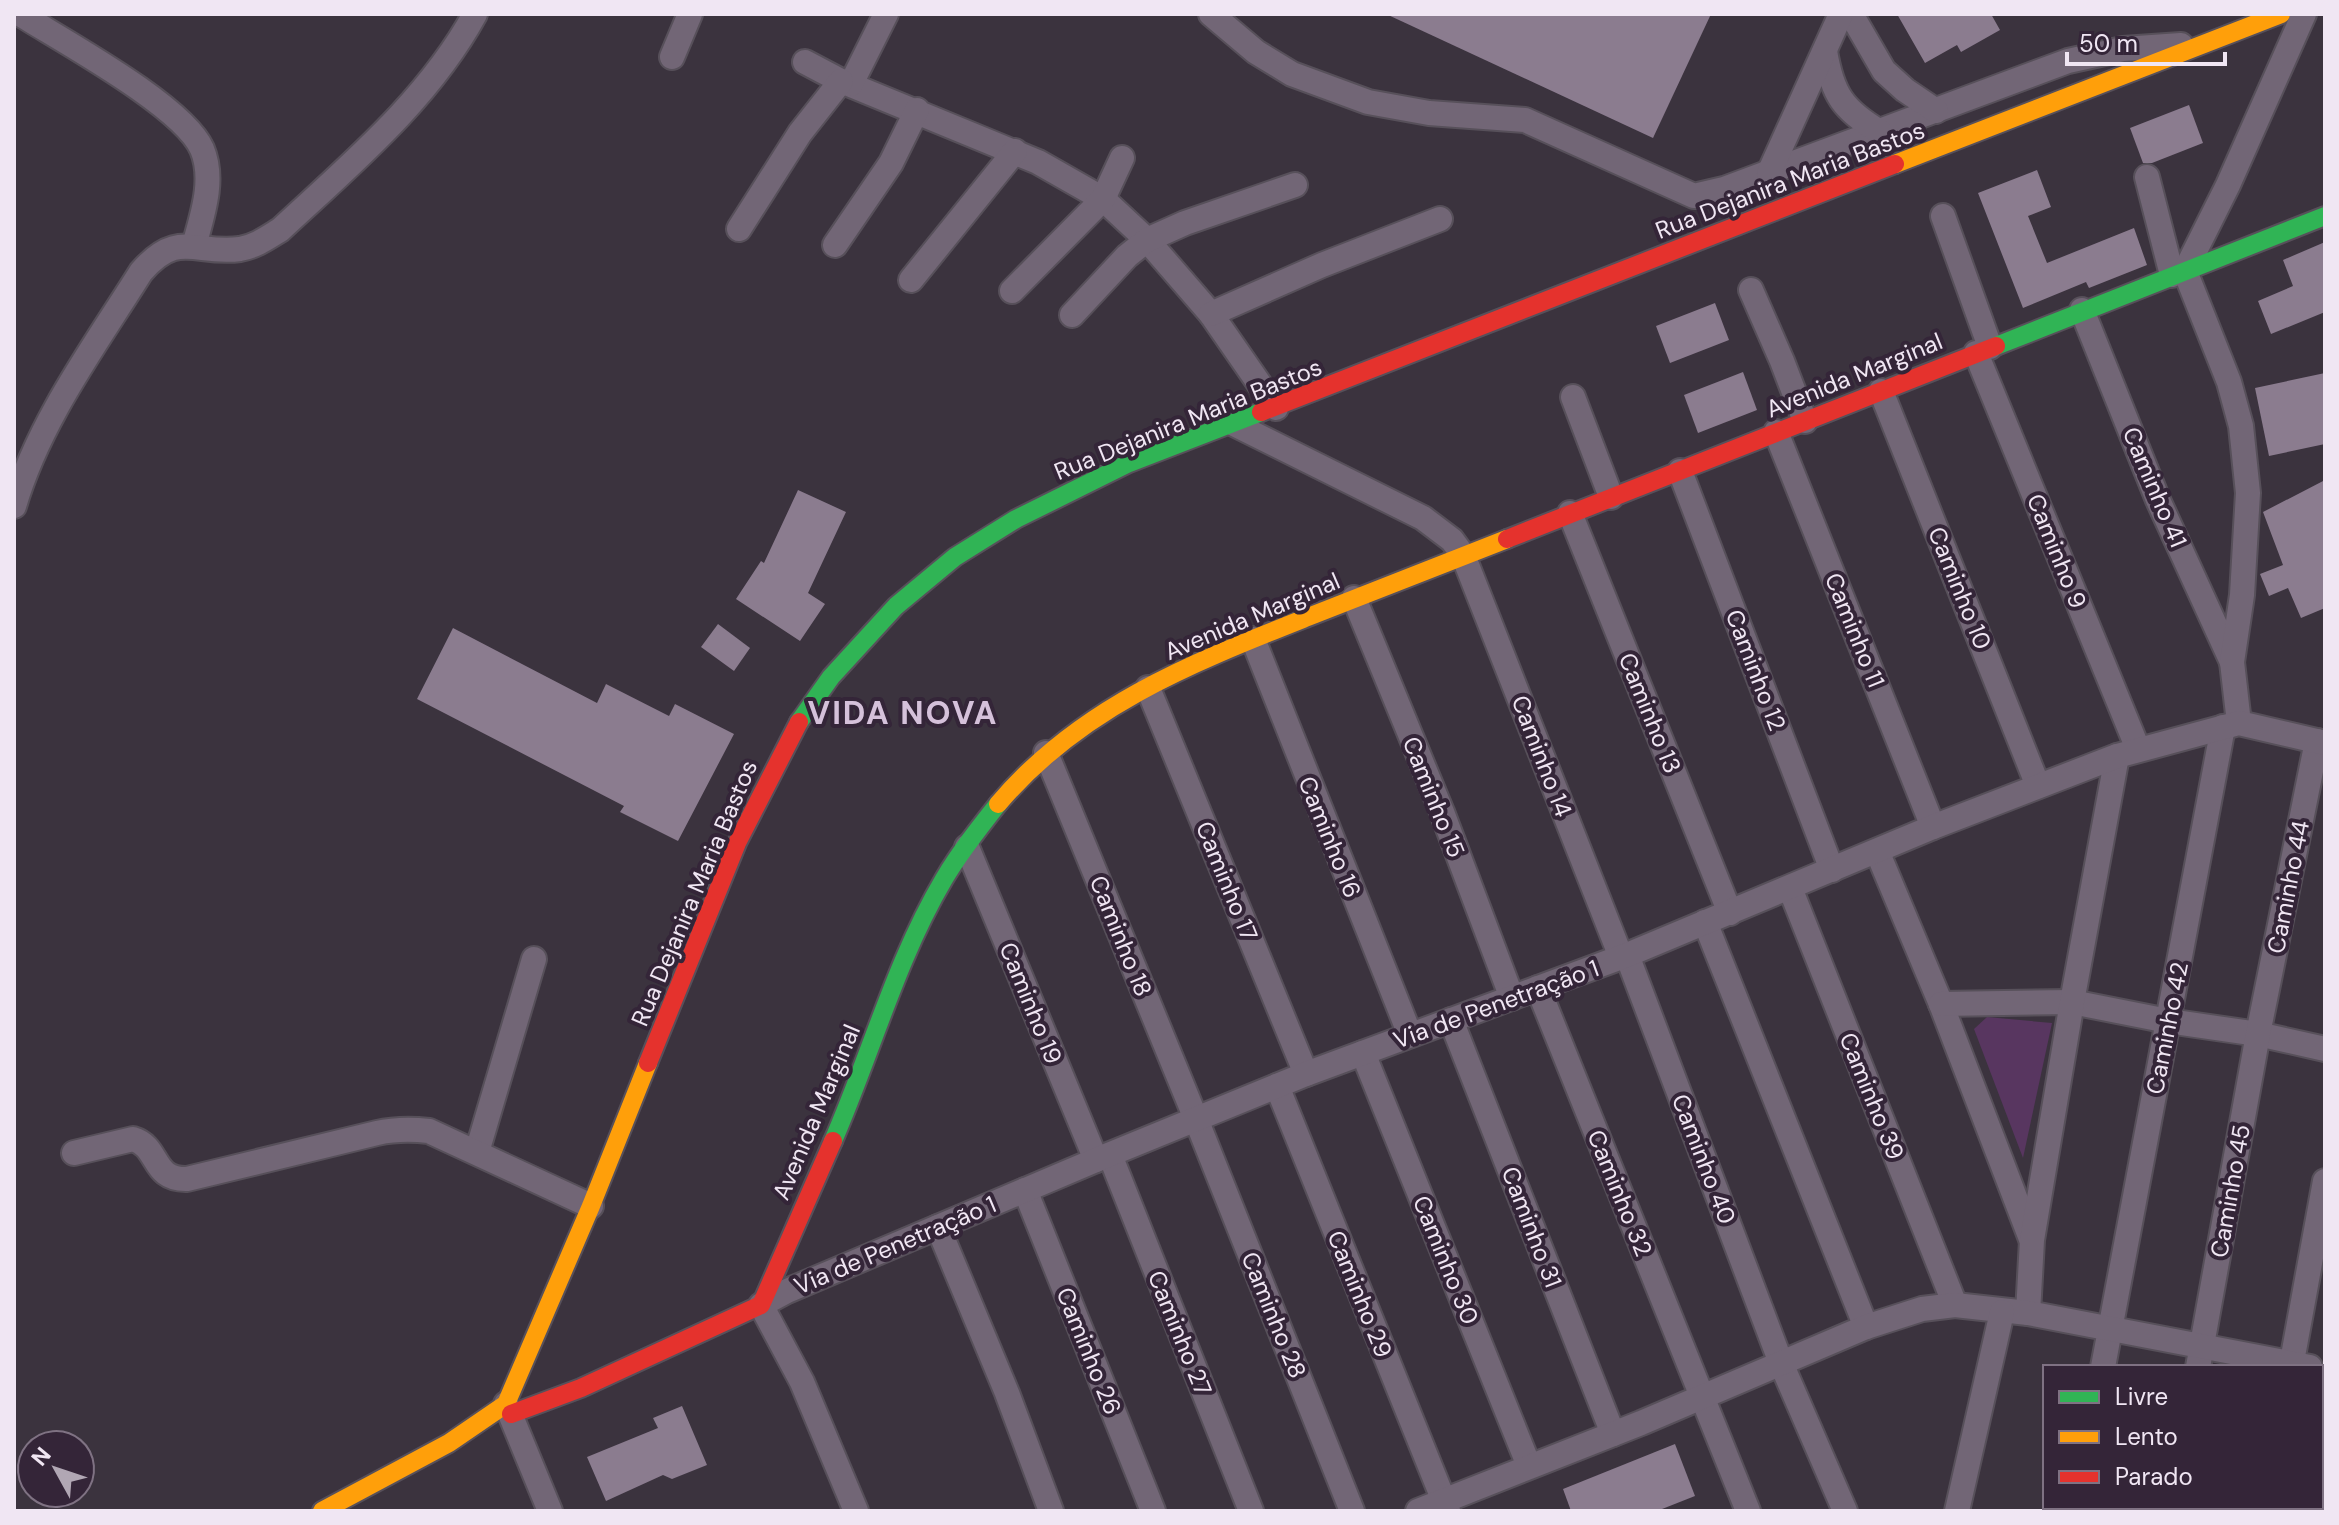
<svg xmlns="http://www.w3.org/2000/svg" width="2339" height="1525" font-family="'DM Sans',sans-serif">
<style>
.green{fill:#583660}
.building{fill:#8b7c8f}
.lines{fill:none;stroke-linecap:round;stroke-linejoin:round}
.street-casing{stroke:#57505a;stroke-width:28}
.fast-casing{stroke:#57505a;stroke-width:22}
.slow-casing{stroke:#57505a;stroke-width:22}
.jam-casing{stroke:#57505a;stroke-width:22}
.street{stroke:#726676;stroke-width:24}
.fast{stroke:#30b455;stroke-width:18}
.slow{stroke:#ff9f0a;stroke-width:18}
.jam{stroke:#e5322d;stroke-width:18}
.labels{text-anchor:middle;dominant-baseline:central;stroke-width:8;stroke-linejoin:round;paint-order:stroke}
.street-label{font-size:24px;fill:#f0e6f3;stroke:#342538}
.district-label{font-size:32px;font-weight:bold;letter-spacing:2px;fill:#d5c1da;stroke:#342538}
</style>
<rect width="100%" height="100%" fill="#3b333e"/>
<path class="green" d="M1987,1017L2052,1023L2023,1158L1974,1029Z"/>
<g class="building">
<path d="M1386,14H1711L1653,138Z"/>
<path d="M1897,14H1991L2000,30L1961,52L1957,45L1925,63Z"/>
<path d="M2189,105L2203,143L2152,163H2143L2130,128Z"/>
<path d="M2037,170L2051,207L2028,216L2047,263L2134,228L2147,265L2089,288L2086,282L2023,308L1978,193Z"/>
<path d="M2325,242V312L2271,334L2258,301L2293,286L2283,260Z"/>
<path d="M1715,303L1729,340L1670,363L1656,326Z"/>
<path d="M1743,372L1757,410L1698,433L1684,395Z"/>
<path d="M2325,373V444L2269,456L2255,388Z"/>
<path d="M2325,480V608L2301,618L2288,588L2269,596L2260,574L2283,565L2263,512Z"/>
<path d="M798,490L846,512L808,593L825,604L800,641L736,599L761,561L764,563Z"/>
<path d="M718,624L750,648L734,671L701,647Z"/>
<path d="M453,628L597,703L606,684L669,716L675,704L734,734L678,841L620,812L624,806L417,699Z"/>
<path d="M682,1406L707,1465L672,1479L663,1475L606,1501L587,1457L658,1428L653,1418Z"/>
<path d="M1675,1444L1695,1496L1657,1511H1571L1563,1489Z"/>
</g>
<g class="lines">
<g class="street-casing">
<g id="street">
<path d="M20,14C63,41 183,106 202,149C215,180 202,216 194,246"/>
<path d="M1211,14L1256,52L1292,74L1368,102L1429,113L1525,120L1694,196L1724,189L2068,61L2123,49L2181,45"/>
<path d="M1851,14L1884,71L1905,90L1936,111"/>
<path d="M1825,51C1832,94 1843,110 1880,132"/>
<path d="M672,57L690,14"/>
<path d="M805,62L841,81L1038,162L1103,199L1147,240L1211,314L1276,408"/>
<path d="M851,84L886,14"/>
<path d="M1769,173L1841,14"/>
<path d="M2147,177L2172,275"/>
<path d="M1943,216L1990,347"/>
<path d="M739,229L800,133L841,81"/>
<path d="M835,245L891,163L917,110"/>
<path d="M911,280L1015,151"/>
<path d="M1751,290L1782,361L1805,421"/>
<path d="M1012,291L1103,199L1122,158"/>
<path d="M2082,310L2158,500L2232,662"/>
<path d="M1211,314L1322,265L1440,219"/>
<path d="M1072,315L1127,256L1147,240L1185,223L1295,185"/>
<path d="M1976,353L2138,749"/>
<path d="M1881,391L2038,786"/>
<path d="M1573,397L1611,497"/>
<path d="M1234,424L1423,518L1452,540L1463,555L1621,957"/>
<path d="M1776,432L1933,827"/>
<path d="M1680,471L1832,870"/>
<path d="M14,506C39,421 94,347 141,272C178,229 195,255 240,249C256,246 267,238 280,230C351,164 428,100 475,14"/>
<path d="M1570,513L1730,913"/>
<path d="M1354,598L1442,812L1512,998"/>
<path d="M1253,639L1410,1035"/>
<path d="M1148,688L1306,1074"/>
<path d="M2239,723L2232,662L2242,595L2248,493L2241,426L2229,382L2185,271L2228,185L2304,14"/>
<path d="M1046,753L1196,1119L1352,1511"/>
<path d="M967,847L1096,1160"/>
<path d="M1877,851L1941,1004L2031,1239"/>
<path d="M1790,888L1955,1305"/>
<path d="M1705,922L1866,1327"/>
<path d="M1627,955L1781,1363L1845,1511"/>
<path d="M1538,988L1748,1511"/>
<path d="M1941,1004L2072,1002L2168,1021L2258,1034L2325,1049"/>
<path d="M1451,1020L1613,1434"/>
<path d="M1363,1053L1529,1466"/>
<path d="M1277,1086L1448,1511"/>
<path d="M477,1152L534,959"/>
<path d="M74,1153L133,1139C160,1147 151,1180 187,1179L377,1133C395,1129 411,1129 429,1131L591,1206"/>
<path d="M1110,1155L1251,1511"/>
<path d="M1025,1190L1153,1511"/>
<path d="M938,1227L1007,1393L1051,1511"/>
<path d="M2028,1313L2032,1240L2072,1002L2117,756"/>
<path d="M2103,1367L2223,727"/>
<path d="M2198,1367L2258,1034L2317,741"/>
<path d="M2291,1367L2325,1181"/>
<path d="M506,1404L550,1511"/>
<path d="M856,1511L802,1382L761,1305L787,1291L1096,1160L1306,1074L1627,955L1933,827L2117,756L2239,723L2325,743"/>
<path d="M1418,1511L1641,1423L1866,1327L1922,1309L1955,1305L2028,1313L2310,1367"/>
<path d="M1957,1511L2002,1312"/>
<path d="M2076,1511L2077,1507"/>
<path d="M2172,1511L2173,1507"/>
<path d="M2263,1511L2264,1507"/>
</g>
</g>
<g class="fast-casing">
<g id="fast">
<path d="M1996,346L2325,216"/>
<path d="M799,722L831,677L896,606L955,557L1016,519L1129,463L1261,412"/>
<path d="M833,1141C871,1054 896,960 944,879C960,852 979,828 998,804"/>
</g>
</g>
<g class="slow-casing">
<g id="slow">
<path d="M1895,164L2281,14"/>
<path d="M998,804C1081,706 1192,663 1308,617C1375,591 1441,565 1507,539"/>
<path d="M322,1511L449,1443L506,1404L591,1206L648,1063"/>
</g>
</g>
<g class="jam-casing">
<g id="jam">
<path d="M1261,412L1895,164"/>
<path d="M1507,539L1996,346"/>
<path d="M648,1063L737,843L799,722"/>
<path d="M511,1414L581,1388L761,1305L833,1141"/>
</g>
</g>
<use href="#street" class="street"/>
<use href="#fast" class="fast"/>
<use href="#slow" class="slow"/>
<use href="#jam" class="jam"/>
</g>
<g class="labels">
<g class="street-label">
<text transform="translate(1790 180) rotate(-21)">Rua Dejanira Maria Bastos</text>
<text transform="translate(1854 375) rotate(-22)">Avenida Marginal</text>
<text transform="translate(1188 419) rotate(-22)">Rua Dejanira Maria Bastos</text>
<text transform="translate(2155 487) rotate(67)">Caminho 41</text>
<text transform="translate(2057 551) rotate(68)">Caminho 9</text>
<text transform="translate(1960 588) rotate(68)">Caminho 10</text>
<text transform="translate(1252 616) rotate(-23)">Avenida Marginal</text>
<text transform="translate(1855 630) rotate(68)">Caminho 11</text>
<text transform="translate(1756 670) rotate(69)">Caminho 12</text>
<text transform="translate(1650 713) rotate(68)">Caminho 13</text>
<text transform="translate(1542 756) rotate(69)">Caminho 14</text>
<text transform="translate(1434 797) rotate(68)">Caminho 15</text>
<text transform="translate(1330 837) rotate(68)">Caminho 16</text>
<text transform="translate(1227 881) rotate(68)">Caminho 17</text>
<text transform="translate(2288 887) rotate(-79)">Caminho 44</text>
<text transform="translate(694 893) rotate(-67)">Rua Dejanira Maria Bastos</text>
<text transform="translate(1121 936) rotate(68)">Caminho 18</text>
<text transform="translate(1031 1003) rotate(68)">Caminho 19</text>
<text transform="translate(1496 1004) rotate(-20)">Via de Penetração 1</text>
<text transform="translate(2167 1028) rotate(-79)">Caminho 42</text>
<text transform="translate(1872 1096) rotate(68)">Caminho 39</text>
<text transform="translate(816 1112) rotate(-67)">Avenida Marginal</text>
<text transform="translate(1704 1159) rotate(69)">Caminho 40</text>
<text transform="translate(2230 1191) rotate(-80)">Caminho 45</text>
<text transform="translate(1620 1193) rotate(68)">Caminho 32</text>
<text transform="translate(1532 1227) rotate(69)">Caminho 31</text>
<text transform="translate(895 1245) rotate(-23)">Via de Penetração 1</text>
<text transform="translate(1446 1260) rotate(68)">Caminho 30</text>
<text transform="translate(1360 1294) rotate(68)">Caminho 29</text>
<text transform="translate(1274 1315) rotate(68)">Caminho 28</text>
<text transform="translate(1180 1333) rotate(68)">Caminho 27</text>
<text transform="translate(1089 1351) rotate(68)">Caminho 26</text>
</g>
<g class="district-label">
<text x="903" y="713">VIDA NOVA</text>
</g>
</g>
<rect width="2339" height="1525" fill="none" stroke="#f0e6f3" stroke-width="32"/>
<rect x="2043" y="1365" width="280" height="144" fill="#342538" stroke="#7f7283" stroke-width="2"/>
<rect x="2059" y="1391" width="40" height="12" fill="#30b455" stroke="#7f7283" stroke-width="2"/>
<text x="2115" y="1405" font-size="24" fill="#f0e6f3">Livre</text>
<rect x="2059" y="1431" width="40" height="12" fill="#ff9f0a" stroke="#7f7283" stroke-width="2"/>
<text x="2115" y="1445" font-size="24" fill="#f0e6f3">Lento</text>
<rect x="2059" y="1471" width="40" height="12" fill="#e5322d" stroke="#7f7283" stroke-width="2"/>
<text x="2115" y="1485" font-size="24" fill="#f0e6f3">Parado</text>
<g transform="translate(56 1469) rotate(310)"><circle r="38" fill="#342538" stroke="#7f7283" stroke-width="2"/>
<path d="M0-6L14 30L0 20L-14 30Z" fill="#b1a7b4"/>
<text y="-12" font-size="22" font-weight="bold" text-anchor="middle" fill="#f0e6f3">N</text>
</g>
<path d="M2067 52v12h158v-12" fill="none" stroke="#f0e6f3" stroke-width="4"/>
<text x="2079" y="52" font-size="24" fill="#f0e6f3" stroke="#342538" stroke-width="6" paint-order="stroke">50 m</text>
</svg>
